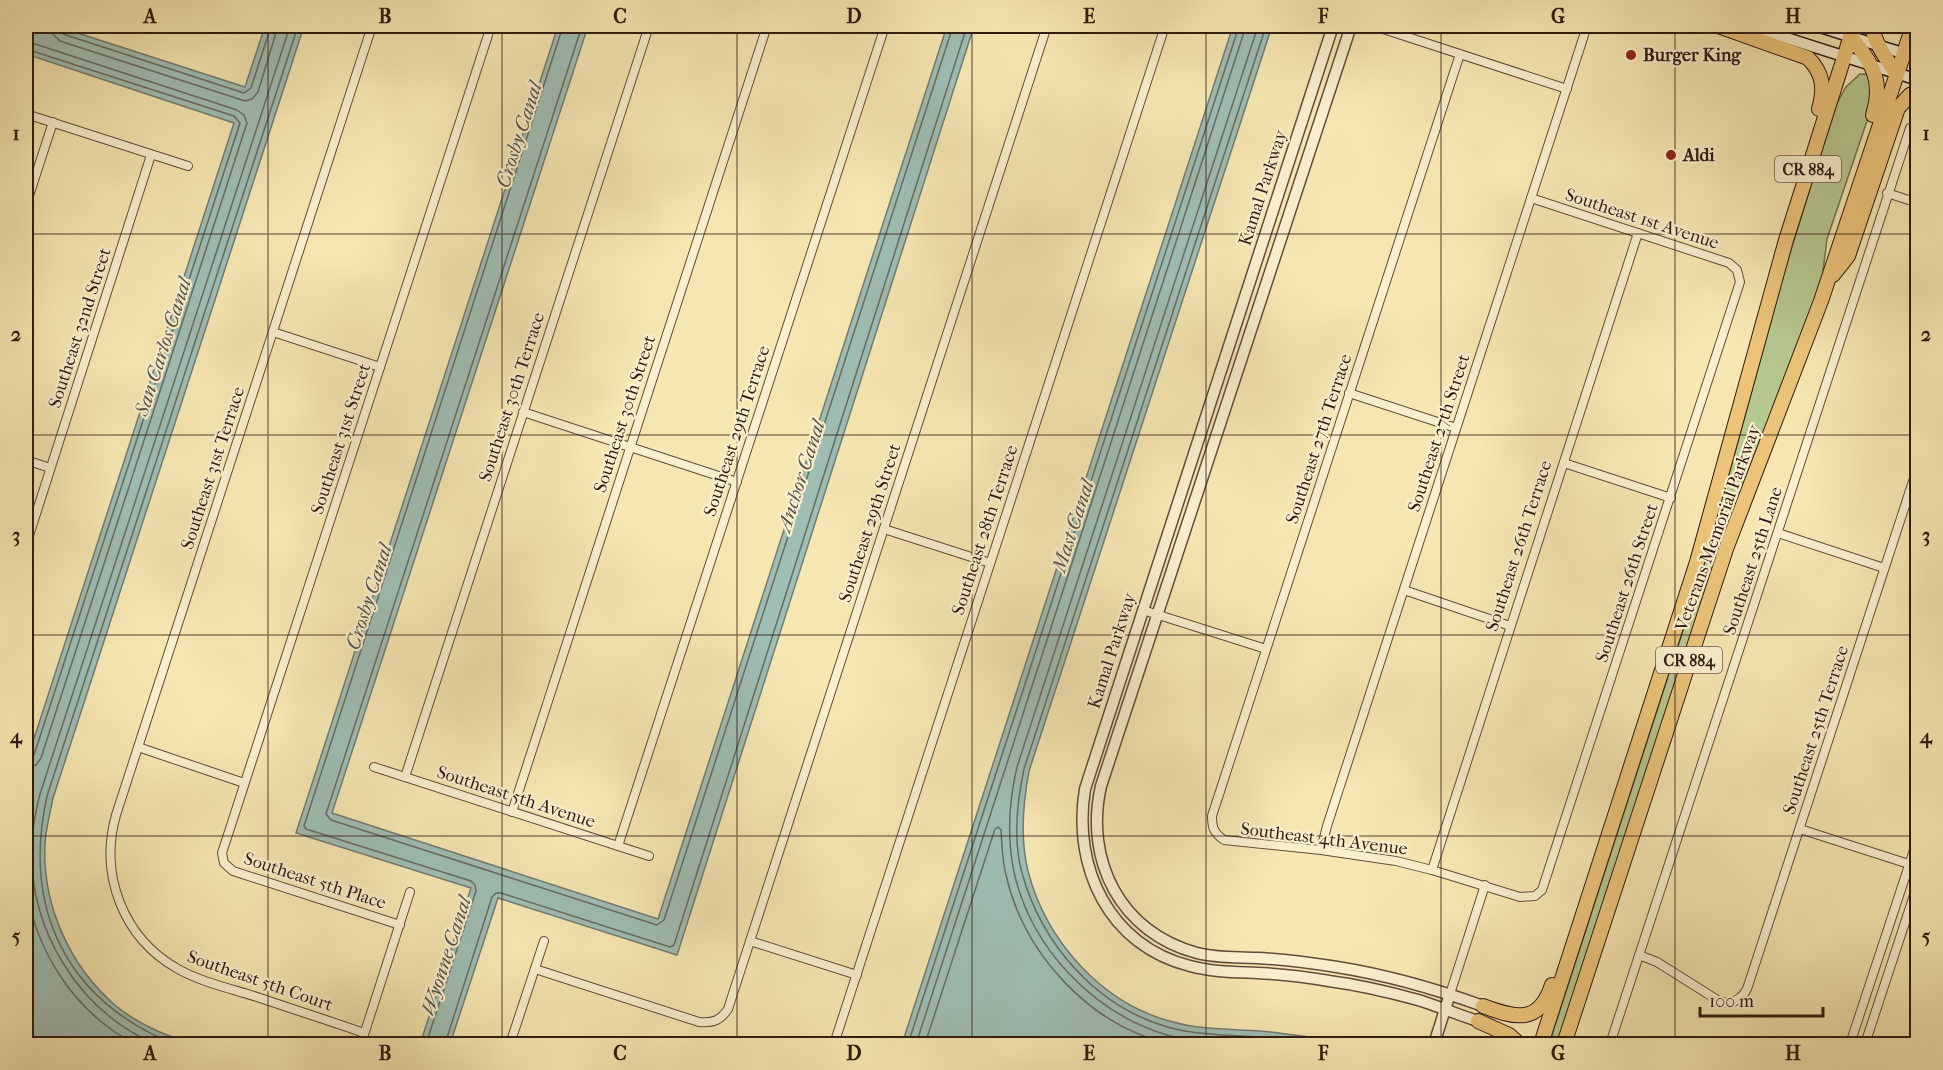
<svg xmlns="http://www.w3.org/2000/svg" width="1943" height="1070" font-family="'IM FELL French Canon',serif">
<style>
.green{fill:#b7c790;stroke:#737052;stroke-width:1.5}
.water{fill:#9fbeb4;stroke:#727c74;stroke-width:1.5}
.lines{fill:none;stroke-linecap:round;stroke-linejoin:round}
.shore{stroke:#676c64;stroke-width:1.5}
.minor-casing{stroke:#614d3b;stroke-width:10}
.tertiary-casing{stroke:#614d3b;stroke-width:13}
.secondary-casing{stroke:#2f1a13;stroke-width:13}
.trunk-casing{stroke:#2f1a13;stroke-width:16}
.minor{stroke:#f9efcd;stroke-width:8}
.tertiary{stroke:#f9efcd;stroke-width:10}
.secondary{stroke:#f9efcd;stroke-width:10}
.trunk{stroke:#ebc479;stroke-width:14}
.grid{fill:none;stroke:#2f1a13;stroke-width:1.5;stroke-opacity:0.55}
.poi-dot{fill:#8f2418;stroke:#f9efcd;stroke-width:2}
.labels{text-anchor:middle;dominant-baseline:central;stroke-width:4.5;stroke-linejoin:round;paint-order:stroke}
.shield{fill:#f9efcd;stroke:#6c5a4b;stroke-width:1.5}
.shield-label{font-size:16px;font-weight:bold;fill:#2f1a13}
.poi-label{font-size:18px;font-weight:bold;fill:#2f1a13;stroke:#f9efcd;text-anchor:start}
.street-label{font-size:18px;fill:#2f1a13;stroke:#f9efcd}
.water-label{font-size:20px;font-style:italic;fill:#56534b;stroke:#f9efcd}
.neatline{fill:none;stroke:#2f1a13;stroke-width:2}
.grid-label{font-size:20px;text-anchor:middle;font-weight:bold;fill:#2f1a13}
</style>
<rect width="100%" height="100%" fill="#f6e7b2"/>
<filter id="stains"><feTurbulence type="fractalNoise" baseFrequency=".00333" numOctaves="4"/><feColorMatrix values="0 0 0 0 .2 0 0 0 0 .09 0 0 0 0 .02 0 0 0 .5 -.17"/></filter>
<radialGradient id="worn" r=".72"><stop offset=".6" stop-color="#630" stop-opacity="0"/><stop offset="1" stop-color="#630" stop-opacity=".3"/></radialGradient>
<path class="green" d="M1860,74H1867L1871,78L1870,112L1827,239L1822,279L1558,1044H1549L1703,569L1786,266L1836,105L1846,87Z"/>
<g class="water">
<path d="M26,26H56L245,87L265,26H304L53,798C50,813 46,828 45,843C42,904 69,966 116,1006C138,1024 166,1036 193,1044H50L26,1037V763L234,123L26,54Z"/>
<path d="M558,26H588L332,813L658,919L947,26H974L677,955L498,898L450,1044H420L471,888L296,833Z"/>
<path d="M1233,26H1272L1029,771C1023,803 1020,839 1028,871C1046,941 1102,1004 1173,1022C1202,1030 1230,1029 1260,1031C1292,1034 1323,1039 1355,1044H902Z"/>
</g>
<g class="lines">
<g class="shore">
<path d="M51,26L53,34L60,41L245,101L252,99L258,92L278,26"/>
<path d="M58,26L59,31L63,34L244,93L251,88L271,26"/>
<path d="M582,26L326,814L331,820L657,925L664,920L953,26"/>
<path d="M1258,26L1017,767C1009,801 1007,838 1014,872C1031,948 1093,1013 1167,1035C1197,1043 1228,1043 1258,1044"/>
<path d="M1266,26L1024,769C1017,802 1013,841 1022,873C1042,945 1097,1008 1171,1028C1199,1035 1228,1035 1257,1037C1278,1038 1299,1041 1320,1044"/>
<path d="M26,41L237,110L244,115L247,123L41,758L36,765L26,768"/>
<path d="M26,49L234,116L240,123L34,755L31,760H26"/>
<path d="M26,887C36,952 75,1013 135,1044"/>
<path d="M155,1044C77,1010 28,928 32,844C32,827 36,810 40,794L290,26"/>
<path d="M174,1044C66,1000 22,909 47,796L298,26"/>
<path d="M426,1044L476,891L475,885L471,881L306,829L304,826L563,26"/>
<path d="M445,1044L492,897L496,893H501L670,947L674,945L967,26"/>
<path d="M908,1044L1239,26"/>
<path d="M916,1044L1246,26"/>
<path d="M925,1044L995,829L998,827L1001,830C1002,845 1002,860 1006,875C1024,954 1090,1026 1170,1044"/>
</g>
<g class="minor-casing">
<g id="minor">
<path d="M240,26L245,27"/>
<path d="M1374,26L1567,89"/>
<path d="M1460,54L1212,816C1212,828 1214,833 1224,840L1321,850L1396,861L1432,870L1520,897L1535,896L1542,890L1740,282L1737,270L1729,263L1531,198"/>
<path d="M26,114L188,166"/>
<path d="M1887,193L1918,203"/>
<path d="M26,205L53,122"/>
<path d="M273,332L380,367"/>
<path d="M1349,393L1456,428"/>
<path d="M523,412L737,482"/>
<path d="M26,460L50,468"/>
<path d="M1564,463L1671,498"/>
<path d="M884,529L990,563"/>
<path d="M1778,533L1884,568"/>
<path d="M26,545L151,155"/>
<path d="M1404,590L1510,626"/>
<path d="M1143,610L1266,649"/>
<path d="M138,747L244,783"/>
<path d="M374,767L649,856"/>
<path d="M405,777L649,26"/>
<path d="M512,812L767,26"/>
<path d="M1800,829L1918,867"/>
<path d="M618,846L885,26"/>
<path d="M1321,850L1327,826L1587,26"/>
<path d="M1432,870L1638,233"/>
<path d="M400,925L233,871L224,863L222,853L491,26"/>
<path d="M750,941L857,975"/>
<path d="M1639,955L1657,962L1719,1001C1732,1005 1741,1000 1747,989L1918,466"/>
<path d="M535,969L699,1022C713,1023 720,1021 728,1009L1047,26"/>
<path d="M1450,994L1485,885"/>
<path d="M364,1033C330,1021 295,1010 260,998C233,989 203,983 178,969C123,938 99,875 116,815L372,26"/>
<path d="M361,1044L410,892"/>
<path d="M510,1044L544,941"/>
<path d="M834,1044L1165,26"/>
<path d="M1610,1044L1910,128"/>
<path d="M1850,1044L1918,838"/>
<path d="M1865,1044L1918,883"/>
</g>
</g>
<g class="tertiary-casing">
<g id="tertiary">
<path d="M1333,26L1085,789C1072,867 1109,946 1190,966C1212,972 1235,972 1257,973C1281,974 1306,977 1329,981C1359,985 1389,992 1418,1000C1438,1006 1458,1015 1478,1021"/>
<path d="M1351,26L1101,786C1084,861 1121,933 1197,953C1216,958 1236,957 1256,958C1283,959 1311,963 1337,967C1387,975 1436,989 1483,1006"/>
<path d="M1434,1044L1450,994"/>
</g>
</g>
<g class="secondary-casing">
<g id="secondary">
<path d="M1749,26L1918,80"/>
<path d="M1817,26L1918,58"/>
</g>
</g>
<g class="trunk-casing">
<g id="trunk">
<path d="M1718,26L1808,58C1823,73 1825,88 1819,109"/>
<path d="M1872,26C1875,44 1886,58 1896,73"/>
<path d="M1850,36C1872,63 1884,80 1873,115"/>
<path d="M1833,275L1848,256L1898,108L1910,95L1918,91"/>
<path d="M1483,1006C1515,1018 1539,1025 1552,985"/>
<path d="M1478,1021L1509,1035L1519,1044"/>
<path d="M1541,1044L1697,562L1786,240L1854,26"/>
<path d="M1564,1044L1726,549L1821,301L1913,26"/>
</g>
</g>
<use href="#minor" class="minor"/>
<use href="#tertiary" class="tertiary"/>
<use href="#secondary" class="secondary"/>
<use href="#trunk" class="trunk"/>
</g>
<path class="grid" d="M268,26V1044M502,26V1044M737,26V1044M972,26V1044M1206,26V1044M1441,26V1044M1675,26V1044M26,234H1918M26,435H1918M26,635H1918M26,836H1918"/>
<g class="poi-dot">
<circle cx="1631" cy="55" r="6"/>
<circle cx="1671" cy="155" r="6"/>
</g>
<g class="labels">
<g class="shield">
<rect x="1775" y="156" width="66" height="26" rx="4.5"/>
<rect x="1656" y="647" width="66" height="26" rx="4.5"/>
</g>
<g class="shield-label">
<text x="1808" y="169">CR 884</text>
<text x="1689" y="660">CR 884</text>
</g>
<g class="poi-label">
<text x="1643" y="55">Burger King</text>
<text x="1683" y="155">Aldi</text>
</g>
<g class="street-label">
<text transform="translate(1263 188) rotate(-72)">Kamal Parkway</text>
<text transform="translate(1642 219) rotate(18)">Southeast 1st Avenue</text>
<text transform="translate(80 328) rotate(-72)">Southeast 32nd Street</text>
<text transform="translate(512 397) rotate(-72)">Southeast 30th Terrace</text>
<text transform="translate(625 414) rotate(-72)">Southeast 30th Street</text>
<text transform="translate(737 431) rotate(-72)">Southeast 29th Terrace</text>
<text transform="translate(1439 433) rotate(-72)">Southeast 27th Street</text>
<text transform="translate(341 439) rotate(-72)">Southeast 31st Street</text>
<text transform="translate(1319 439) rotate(-72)">Southeast 27th Terrace</text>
<text transform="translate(213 468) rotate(-72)">Southeast 31st Terrace</text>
<text transform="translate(870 523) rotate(-72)">Southeast 29th Street</text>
<text transform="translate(1718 528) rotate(-70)">Veterans Memorial Parkway</text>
<text transform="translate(985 530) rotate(-72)">Southeast 28th Terrace</text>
<text transform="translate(1519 546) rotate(-72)">Southeast 26th Terrace</text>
<text transform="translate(1753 561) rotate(-72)">Southeast 25th Lane</text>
<text transform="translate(1627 583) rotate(-72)">Southeast 26th Street</text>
<text transform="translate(1112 651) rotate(-72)">Kamal Parkway</text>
<text transform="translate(1816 730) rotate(-72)">Southeast 25th Terrace</text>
<text transform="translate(516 797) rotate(18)">Southeast 5th Avenue</text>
<text transform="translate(1324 839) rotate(7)">Southeast 4th Avenue</text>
<text transform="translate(315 881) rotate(18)">Southeast 5th Place</text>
<text transform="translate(260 981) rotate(19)">Southeast 5th Court</text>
</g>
<g class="water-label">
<text transform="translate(519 135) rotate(-72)">Crosby Canal</text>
<text transform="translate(163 347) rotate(-72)">San Carlos Canal</text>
<text transform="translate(801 476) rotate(-72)">Anchor Canal</text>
<text transform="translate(1073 526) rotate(-72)">Mast Canal</text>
<text transform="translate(369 597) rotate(-72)">Crosby Canal</text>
<text transform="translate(446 956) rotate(-72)">Wyonne Canal</text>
</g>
</g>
<rect width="1943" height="1070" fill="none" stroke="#f6e7b2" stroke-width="66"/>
<path d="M1700 1007v9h123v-9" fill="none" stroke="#2f1a13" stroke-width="3"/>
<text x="1709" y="1007" font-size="18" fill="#2f1a13" stroke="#f9efcd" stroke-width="4.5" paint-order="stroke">100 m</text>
<rect x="33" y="33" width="1877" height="1004" class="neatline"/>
<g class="grid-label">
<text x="150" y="23">A</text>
<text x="385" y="23">B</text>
<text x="620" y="23">C</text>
<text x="854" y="23">D</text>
<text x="1089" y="23">E</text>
<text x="1323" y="23">F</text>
<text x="1558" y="23">G</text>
<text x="1793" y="23">H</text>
<text x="16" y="140">1</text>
<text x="1926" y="140">1</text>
<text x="16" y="341">2</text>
<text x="1926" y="341">2</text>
<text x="16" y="542">3</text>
<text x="1926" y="542">3</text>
<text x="16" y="743">4</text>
<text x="1926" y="743">4</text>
<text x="16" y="943">5</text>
<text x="1926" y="943">5</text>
<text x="150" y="1060">A</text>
<text x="385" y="1060">B</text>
<text x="620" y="1060">C</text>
<text x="854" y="1060">D</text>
<text x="1089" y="1060">E</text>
<text x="1323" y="1060">F</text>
<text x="1558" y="1060">G</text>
<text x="1793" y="1060">H</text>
</g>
<rect width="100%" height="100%" filter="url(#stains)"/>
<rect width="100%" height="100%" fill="url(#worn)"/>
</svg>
